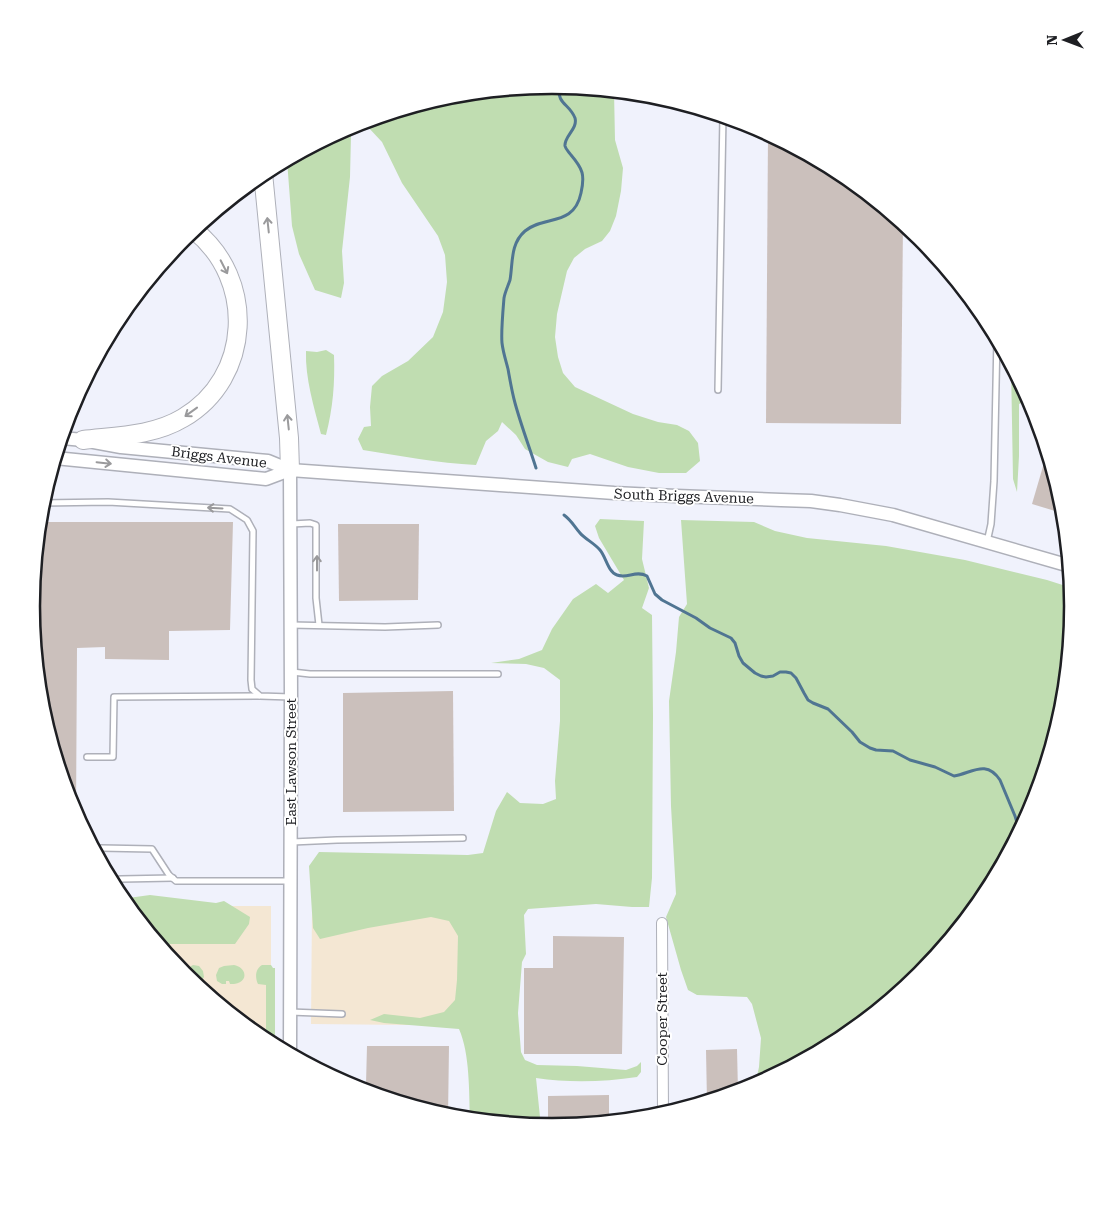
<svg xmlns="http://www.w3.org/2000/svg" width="1105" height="1213" font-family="'Roboto Serif',serif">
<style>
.education{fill:#f4e7d3}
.green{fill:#c0ddb1}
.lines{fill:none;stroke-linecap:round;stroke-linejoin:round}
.stream{stroke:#507592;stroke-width:3}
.building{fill:#cbc0bc}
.service-casing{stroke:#aeb0b9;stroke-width:8}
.minor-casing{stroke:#aeb0b9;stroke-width:12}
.tertiary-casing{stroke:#aeb0b9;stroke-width:15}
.motorway-casing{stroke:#aeb0b9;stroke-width:20}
.service{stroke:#fff;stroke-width:5}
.minor{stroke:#fff;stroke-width:10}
.tertiary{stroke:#fff;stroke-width:12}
.motorway{stroke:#fff;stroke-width:18}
.oneway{stroke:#9a9a9c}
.labels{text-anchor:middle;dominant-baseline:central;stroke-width:4;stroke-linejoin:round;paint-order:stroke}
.street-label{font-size:14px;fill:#1e1f23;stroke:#fff}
.rim{fill:none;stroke:#1e1f23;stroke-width:2.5}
</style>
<rect width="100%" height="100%" fill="#f0f2fc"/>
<g class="education">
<path d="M127,906H271V1044L263,1040L184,975Z"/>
<path d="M312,906H465L464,1022L408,1025L311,1024Z"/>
</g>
<g class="green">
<path d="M553,85L614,91L615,140L623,168L621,191L616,216L610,231L602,241L585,249L574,258L567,271L557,314L555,337L558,357L563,373L575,387L633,414L658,422L677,425L689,431L698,443L700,461L686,473H659L628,467L590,454L572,459L568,467L548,462L525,449L516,435L502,422L498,431L486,441L476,465C438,463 400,456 363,450L358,439L364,427L371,426L370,407L372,386L382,376L408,361L433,337L443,312L447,282L445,255L438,236L402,183L382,142L367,126L365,121L451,95Z"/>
<path d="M352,125L351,135L350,177L342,251L344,283L341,298L315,290L299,254L292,226L287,160Z"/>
<path d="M326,350L334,355C335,383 333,408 326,435L321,434C314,407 305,378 306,351L317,352Z"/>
<path d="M1011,365L1032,403L1026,401L1019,404V456L1017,492L1013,479Z"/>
<path d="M600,519L644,521L642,559L649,588L642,608L652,615L653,716L652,878L649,907H632L596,904L528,909L524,915L526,954L522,962L518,1013L521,1052L525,1060L537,1065L577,1066L626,1070L637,1066L641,1062V1072L637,1077C604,1082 569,1083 536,1078L541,1127L470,1120C469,1092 470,1054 459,1029L384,1023L370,1020L384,1014L420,1018L444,1012L455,1000L457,980L458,936L449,921L431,917L368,928L320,939L313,928L309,866L319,852L468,855L483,853L496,811L507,792L520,803L543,804L556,799L555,781L560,721V680L544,668L526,664L491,663L519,659L542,650L552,629L573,599L596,584L608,593L624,580L599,538L595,526Z"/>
<path d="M681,520L754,522L775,531L807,538L886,546L965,560L1047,580L1072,588L1074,607L1064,708L1034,806L986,896L921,975L842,1040L755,1086L759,1067L761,1038L752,1004L747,997L697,995L688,990L681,970L666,917L676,894L671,806L669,701L676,652L679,617L687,604Z"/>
<path d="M150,895L216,903L224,901L250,917L249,924L235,944H158L121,899Z"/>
<path d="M193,965L199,966L203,971L204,977L202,980L195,984L184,975L186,969Z"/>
<path d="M234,965C245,967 249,979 238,983C237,984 231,984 230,984L229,981H226V984H222L217,981L216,975L219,968L224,966Z"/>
<path d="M262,965H271L273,968H275V1046L266,1042V985L258,984C255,978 255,969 262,965Z"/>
</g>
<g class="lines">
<g class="stream">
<path d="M536,468C529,446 521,425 515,403C512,392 510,380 508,369C506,361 503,352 502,343C501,332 503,310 504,298C505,292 508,286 510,280C513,263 510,244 525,231C544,215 574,227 581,193C585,175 583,169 571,155C569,152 566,150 565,146C564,136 578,129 575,118C569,103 557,105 559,86"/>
<path d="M564,515C571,520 574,526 580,533C585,539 594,543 600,550C606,557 608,572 617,575C627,579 636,570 647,576L655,594L662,600L696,618L710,628L731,638L735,643L739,656L743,663L755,673L761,676L766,677L773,676L780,672H786L791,673L796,678L804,693L808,700L813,703L828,709L852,732L860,742L870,748L876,750L893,751L910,760L935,767L954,776C972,773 986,759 1000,780L1015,816L1020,832"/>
</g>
</g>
<g class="building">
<path d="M768,134L842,173L903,223L901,424L766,423Z"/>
<path d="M1044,463L1052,465L1064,505L1065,514L1032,504Z"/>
<path d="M40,522H233L230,630L169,631V660L105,659V647L77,648L76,815L71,806L41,708L31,606Z"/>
<path d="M338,524H419L418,600L339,601Z"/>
<path d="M453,691L454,811L343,812V693Z"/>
<path d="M553,936L624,937L622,1054H524V968H553Z"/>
<path d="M367,1046H449L448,1117L353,1088L346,1084H366Z"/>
<path d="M737,1049L738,1092L707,1102L706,1050Z"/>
<path d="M609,1095V1122L548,1127V1096Z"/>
</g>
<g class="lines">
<g class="service-casing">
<g id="service">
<path d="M718,390L723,116"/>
<path d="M42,503L108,502L230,509L247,520L253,531L251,680L252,689L260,696L291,697"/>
<path d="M292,524L310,523L316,525V598L319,625"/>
<path d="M987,542L991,524L994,481L997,337"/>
<path d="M291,625L385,627L438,625"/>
<path d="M292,672L310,674H498"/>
<path d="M87,757H113L114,697L259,696"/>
<path d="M292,842L337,840L463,838"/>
<path d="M101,848L152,849L169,875L176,881H289"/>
<path d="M111,880L121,879L173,878"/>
<path d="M290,1012L342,1014"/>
</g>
</g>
<g class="minor-casing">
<path id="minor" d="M662,923L663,1115"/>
</g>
<g class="tertiary-casing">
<g id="tertiary">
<path d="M62,438L83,440L121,447L268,461L290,470L614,493L676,496L781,500L811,501L840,505L893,515L1070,566"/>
<path d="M55,458L266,479L290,470"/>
<path d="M290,470L291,697L290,1054"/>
</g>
</g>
<g class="motorway-casing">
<g id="motorway">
<path d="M263,173L289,438L290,470"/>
<path d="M83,440C116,436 153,436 183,418C252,378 256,279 194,230"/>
</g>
</g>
<use href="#service" class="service"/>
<use href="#minor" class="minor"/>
<use href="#tertiary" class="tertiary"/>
<use href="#motorway" class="motorway"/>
</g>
<defs><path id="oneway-shaft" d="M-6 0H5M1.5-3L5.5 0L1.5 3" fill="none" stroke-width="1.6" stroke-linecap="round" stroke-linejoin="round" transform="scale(1.25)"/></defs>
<g class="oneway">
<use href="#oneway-shaft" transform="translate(268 225) rotate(-96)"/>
<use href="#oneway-shaft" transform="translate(224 267) rotate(63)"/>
<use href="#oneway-shaft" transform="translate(191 412) rotate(144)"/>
<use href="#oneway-shaft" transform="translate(288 422) rotate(-96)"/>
<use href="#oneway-shaft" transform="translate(104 463) rotate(6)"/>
<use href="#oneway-shaft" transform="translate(215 508) rotate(-177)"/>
<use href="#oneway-shaft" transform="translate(317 563) rotate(-90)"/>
</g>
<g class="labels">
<g class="street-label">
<text transform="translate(219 457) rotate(7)">Briggs Avenue</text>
<text transform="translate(684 496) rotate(2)">South Briggs Avenue</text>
<text transform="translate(291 762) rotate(-90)">East Lawson Street</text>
<text transform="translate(662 1019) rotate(-90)">Cooper Street</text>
</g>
</g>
<path d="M0 0H1105V1213H0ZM40 606a512 512 0 1 1 1024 0a512 512 0 1 1-1024 0Z" fill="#fff" fill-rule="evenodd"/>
<path class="rim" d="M40 606a512 512 0 1 1 1024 0a512 512 0 1 1-1024 0Z"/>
<g transform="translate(1065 40) rotate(269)" stroke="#ffffff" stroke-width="4" paint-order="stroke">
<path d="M0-4L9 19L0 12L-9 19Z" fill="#1e1f23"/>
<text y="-8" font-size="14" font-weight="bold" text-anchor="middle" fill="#1e1f23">N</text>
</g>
</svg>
